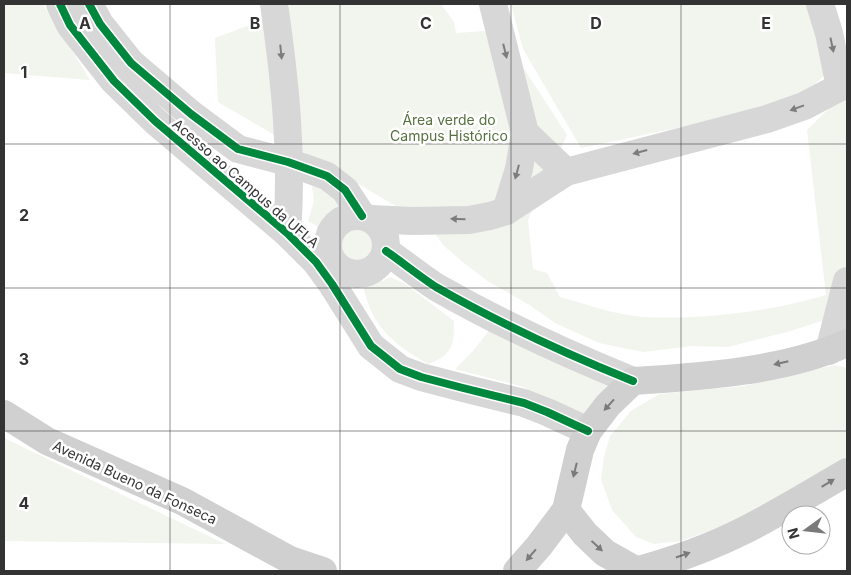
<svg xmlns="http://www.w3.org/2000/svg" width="851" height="575" font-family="Inter,sans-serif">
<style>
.green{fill:#f1f5ed}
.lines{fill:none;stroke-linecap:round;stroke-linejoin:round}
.minor{stroke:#d7d7d7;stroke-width:28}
.tertiary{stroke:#d7d7d7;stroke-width:28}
.secondary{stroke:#d0d0d0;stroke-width:28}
.cycleway-casing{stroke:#fff;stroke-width:11}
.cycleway{stroke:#00873e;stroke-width:8}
.oneway{fill:#7d7d7d}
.oneway2{fill:#7a7a7a}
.grid{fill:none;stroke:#333;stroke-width:1;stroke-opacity:0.55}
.labels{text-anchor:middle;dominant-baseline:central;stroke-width:5;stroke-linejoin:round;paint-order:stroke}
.park-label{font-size:14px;fill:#56703f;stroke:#fff}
.street-label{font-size:14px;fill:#333;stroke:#fff}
.grid-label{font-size:16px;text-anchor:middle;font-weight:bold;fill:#333;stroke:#fff;stroke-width:5;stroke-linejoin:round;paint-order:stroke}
</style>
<rect width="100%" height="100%" fill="#fff"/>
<g class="green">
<path d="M4,4H43L90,80L4,73Z"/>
<path d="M292,4H441L454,22L456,33L499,30L567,135L528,220L533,269L547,273L560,297C586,304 616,315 642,317C701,320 769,312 826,295L807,130L847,91V313L787,332L728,347L692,346L643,352L599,343L555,323L528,304L489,282L464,263L443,245L430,226L218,102L215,38L279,14Z"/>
<path d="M511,4H814L833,68L792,104L581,148L523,49Z"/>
<path d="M311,180L351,206L335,216L327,232L308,221L314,201Z"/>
<circle cx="360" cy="244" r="18"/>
<path d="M390,277L404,283L454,321C454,345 453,355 428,364C393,344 371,326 363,285C371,281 381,284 390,277Z"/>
<path d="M491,328L615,386L590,420L550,398L517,385L455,369L473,351Z"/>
<path d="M835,365L847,368V457L845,458L791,493L730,523L681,541L654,544L636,537L612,510L601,479L604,457L610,436L632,410L660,394L744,386Z"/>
<path d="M4,438L225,544L4,541Z"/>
</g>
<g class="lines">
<g class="minor">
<path d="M274,4C285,80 293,156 287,233"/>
<path d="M820,4L829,33L840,87L847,85"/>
<path d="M829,351L847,281"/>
</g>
<g class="tertiary">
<path d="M60,4L70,25L114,81L155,121L287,233L316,262L332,284L371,346L400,369L421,377L463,388L524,403L547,412L588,431"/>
<path d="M89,4L100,24L131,63L191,114L238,149L288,162L327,176L345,190L362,216"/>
<path d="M493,4L525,133L519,169L506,211"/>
<path d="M525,133L566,172"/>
<circle cx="357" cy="245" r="29"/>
<path d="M371,219L412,221L469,220L490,216L506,211L566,172L767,119L804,106L840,87"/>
<path d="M386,251C402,262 419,276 436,287C499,323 566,354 633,381"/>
</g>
<g class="secondary">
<path d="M4,414L47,441L182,501L290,560L323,571"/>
<path d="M566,510L585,534L605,553L637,571"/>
<path d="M517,571L539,546L566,510L580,450L588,431L608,405L633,381C700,377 786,371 847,343"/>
<path d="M635,571C672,561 709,548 743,531C779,513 813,492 847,472"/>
</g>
<g class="cycleway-casing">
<g id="cycleway">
<path d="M60,4L70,25L114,81L155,121L287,233L316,262L332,284L371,346L400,369L421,377L463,388L524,403L547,412L588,431"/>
<path d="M89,4L100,24L131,63L191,114L238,149L288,162L327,176L345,190L362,216"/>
<path d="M386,251C402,262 419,276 436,287C499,323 566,354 633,381"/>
</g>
</g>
<use href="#cycleway" class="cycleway"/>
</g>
<defs><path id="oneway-solid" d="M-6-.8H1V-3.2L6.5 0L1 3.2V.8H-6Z" transform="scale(1.25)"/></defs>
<g class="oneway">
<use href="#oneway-solid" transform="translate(832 45) rotate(78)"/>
<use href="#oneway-solid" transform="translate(505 51) rotate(76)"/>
<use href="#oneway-solid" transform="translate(281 52) rotate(84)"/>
<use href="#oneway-solid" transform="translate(797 108) rotate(160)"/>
<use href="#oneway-solid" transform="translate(640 152) rotate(165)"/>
<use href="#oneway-solid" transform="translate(517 172) rotate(105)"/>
<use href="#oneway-solid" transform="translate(458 219) rotate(-178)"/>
</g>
<g class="oneway2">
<use href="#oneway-solid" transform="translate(781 363) rotate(167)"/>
<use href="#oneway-solid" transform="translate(609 405) rotate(132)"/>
<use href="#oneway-solid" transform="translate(575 470) rotate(104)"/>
<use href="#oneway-solid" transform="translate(828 483) rotate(-31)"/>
<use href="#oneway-solid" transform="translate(597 546) rotate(43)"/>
<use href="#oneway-solid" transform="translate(531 555) rotate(131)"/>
<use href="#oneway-solid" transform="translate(683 555) rotate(-19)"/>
</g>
<path class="grid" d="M170,4V571M340,4V571M511,4V571M681,4V571M4,144H847M4,288H847M4,431H847"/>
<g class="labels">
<g class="park-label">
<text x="449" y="119">Área verde do<tspan x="449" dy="16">Campus Histórico</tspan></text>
</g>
<g class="street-label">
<text transform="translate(246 183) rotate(41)">Acesso ao Campus da UFLA</text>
<text transform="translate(135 482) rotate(25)">Avenida Bueno da Fonseca</text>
</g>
</g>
<g class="grid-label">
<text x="85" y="29">A</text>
<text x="255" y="29">B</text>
<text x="426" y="29">C</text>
<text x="596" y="29">D</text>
<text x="766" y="29">E</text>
<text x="24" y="78">1</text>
<text x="24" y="221">2</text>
<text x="24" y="365">3</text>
<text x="24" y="509">4</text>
</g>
<rect width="851" height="575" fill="none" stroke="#333333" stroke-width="10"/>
<g transform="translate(806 530) rotate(255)"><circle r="24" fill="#ffffff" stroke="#adadad"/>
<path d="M0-4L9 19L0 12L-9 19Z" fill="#7a7a7a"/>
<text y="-8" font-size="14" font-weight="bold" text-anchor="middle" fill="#333333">N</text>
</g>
</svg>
